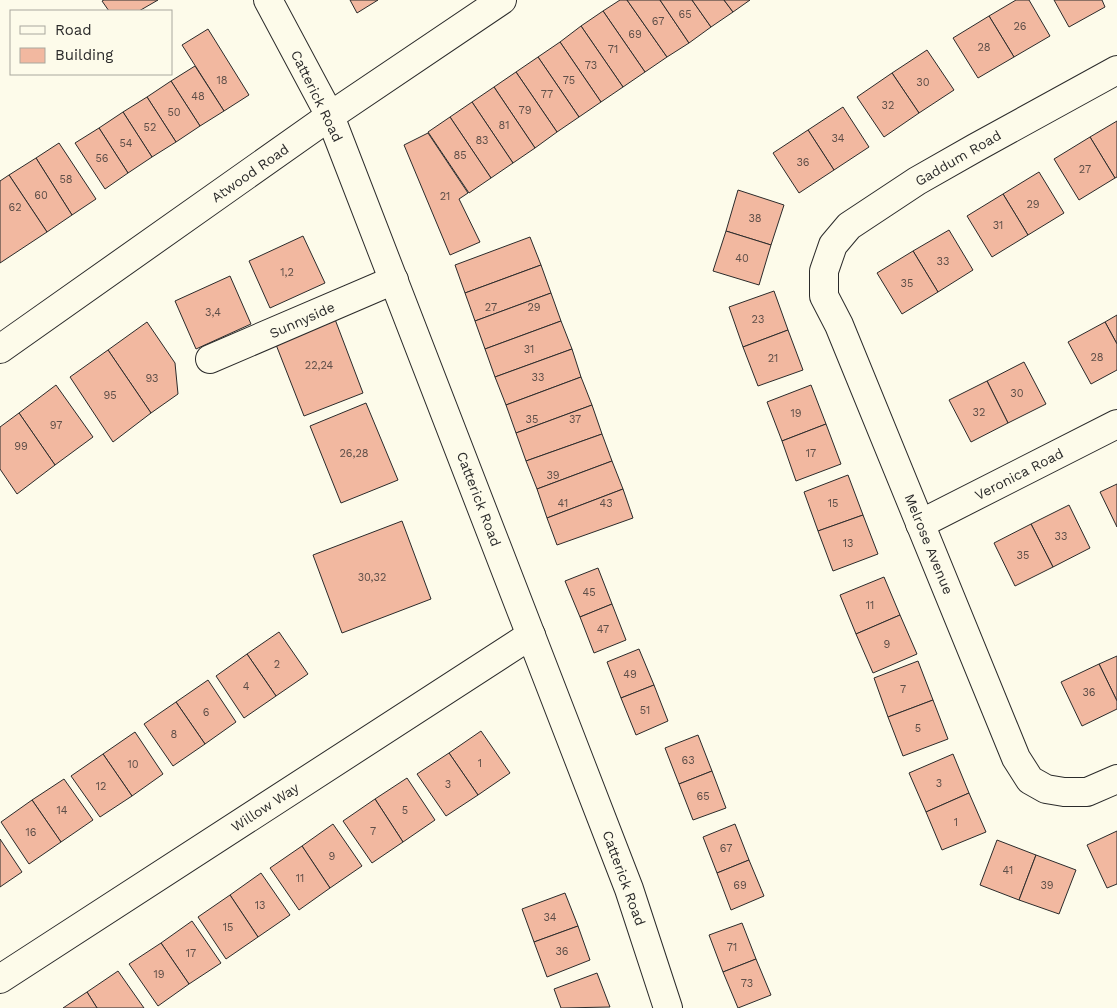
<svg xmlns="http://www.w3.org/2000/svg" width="1117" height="1008" font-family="'Work Sans',sans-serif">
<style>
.building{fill:#f2b8a0;stroke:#2b2b2b}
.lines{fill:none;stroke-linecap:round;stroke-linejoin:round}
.minor-casing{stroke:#2b2b2b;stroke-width:30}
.minor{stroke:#fdfbea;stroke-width:28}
.labels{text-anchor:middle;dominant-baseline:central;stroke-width:4;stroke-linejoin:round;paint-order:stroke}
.number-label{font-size:11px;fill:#5d4e48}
.street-label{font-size:14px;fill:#2b2b2b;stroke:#fdfbea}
</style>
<rect width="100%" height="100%" fill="#fdfbea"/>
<g class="building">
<path d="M104,0H158L139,11H109L102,1Z"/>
<path d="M350,0H378L357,13Z"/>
<path d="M620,0H627L667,57L645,72L603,11Z"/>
<path d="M627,0H660L689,43L667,57Z"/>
<path d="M660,0H692L711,27L689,43Z"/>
<path d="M692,0H724L733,12L711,27Z"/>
<path d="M724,0H750L733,12Z"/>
<path d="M1016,0H1029L1050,36L1014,57L989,16Z"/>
<path d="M1054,0H1102L1105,7L1069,27Z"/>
<path d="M603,11L645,72L623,87L581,26Z"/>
<path d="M989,16L1014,57L978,78L953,38Z"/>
<path d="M581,26L623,87L601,102L560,42Z"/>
<path d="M208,29L249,95L224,111L182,45Z"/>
<path d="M560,42L601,102L579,117L538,57Z"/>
<path d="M927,50L954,90L919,113L892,73Z"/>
<path d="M538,57L579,117L557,132L516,72Z"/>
<path d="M195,66L224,111L200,126L171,81Z"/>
<path d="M516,72L557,132L535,148L494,87Z"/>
<path d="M892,73L919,113L884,137L857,97Z"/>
<path d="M171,81L200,126L176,142L147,97Z"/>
<path d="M494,87L535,148L513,163L472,102Z"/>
<path d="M147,97L176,142L152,157L123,112Z"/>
<path d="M472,102L513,163L491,178L450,117Z"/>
<path d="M843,107L869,147L834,170L808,130Z"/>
<path d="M123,112L152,157L128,173L99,128Z"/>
<path d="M450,117L491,178L469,193L428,132Z"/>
<path d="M1117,121V177L1115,178L1090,137Z"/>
<path d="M99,128L128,173L105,189L75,143Z"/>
<path d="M808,130L834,170L799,193L773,153Z"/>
<path d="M428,133L468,193L459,199L480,242L450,255L404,145Z"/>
<path d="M1090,137L1115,178L1079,200L1054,159Z"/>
<path d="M59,143L96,199L72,215L36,158Z"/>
<path d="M36,158L72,215L47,232L9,175Z"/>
<path d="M1039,172L1064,213L1028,235L1003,194Z"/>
<path d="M9,175L47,232L0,263V181Z"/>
<path d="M738,190L784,205L771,245L726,231Z"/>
<path d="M1003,194L1028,235L992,257L967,216Z"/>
<path d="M949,230L973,270L938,292L913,251Z"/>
<path d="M726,231L771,245L759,285L713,271Z"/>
<path d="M303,236L325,283L270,308L249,261Z"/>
<path d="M530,237L541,265L465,293L455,265Z"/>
<path d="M913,251L938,292L902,314L877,273Z"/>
<path d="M541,265L551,293L475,321L465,293Z"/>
<path d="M230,276L251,324L196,349L175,301Z"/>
<path d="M774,291L788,330L743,347L729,307Z"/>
<path d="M551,293L561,321L485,349L475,321Z"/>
<path d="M333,314L363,393L304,416L273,337Z"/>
<path d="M1117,315V344L1105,322Z"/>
<path d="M561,321L572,349L495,377L485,349Z"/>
<path d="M147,322L175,363L178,394L151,413L108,350Z"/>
<path d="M1105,322L1117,344V370L1091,384L1068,342Z"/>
<path d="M788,330L803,370L758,386L743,347Z"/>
<path d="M572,349L581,377L506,405L495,377Z"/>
<path d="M108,350L151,413L113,442L70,377Z"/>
<path d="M1024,362L1046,404L1008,423L987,381Z"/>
<path d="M581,377L592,405L516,433L506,405Z"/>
<path d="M987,381L1008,423L971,442L949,400Z"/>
<path d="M56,385L93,437L55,465L19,413Z"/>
<path d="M811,385L826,424L782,441L767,402Z"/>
<path d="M366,403L398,480L341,503L310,426Z"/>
<path d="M592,405L602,434L526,461L516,433Z"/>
<path d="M19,413L55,465L17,494L0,469V427Z"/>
<path d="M826,424L841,464L796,481L782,441Z"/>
<path d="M602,434L612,461L537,489L526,461Z"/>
<path d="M612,461L623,489L547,518L537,489Z"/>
<path d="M848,475L863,515L818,531L804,492Z"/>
<path d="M1117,484V527L1100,492Z"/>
<path d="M623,489L633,518L557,545L547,518Z"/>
<path d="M1069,505L1090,548L1053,567L1031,524Z"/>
<path d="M863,515L878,554L833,571L818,531Z"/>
<path d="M402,521L431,599L342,633L313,555Z"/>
<path d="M1031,524L1053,567L1015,586L994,543Z"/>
<path d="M598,568L612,604L580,617L565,581Z"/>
<path d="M884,577L900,615L856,634L840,595Z"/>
<path d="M612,604L626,640L594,653L580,617Z"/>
<path d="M900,615L917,654L873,673L856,634Z"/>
<path d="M279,632L308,674L276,696L247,654Z"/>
<path d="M639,649L654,685L621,698L607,662Z"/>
<path d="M247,654L276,696L244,718L216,676Z"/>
<path d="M1117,656V701L1099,664Z"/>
<path d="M918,661L933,700L888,717L874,678Z"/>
<path d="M1099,664L1117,701V709L1082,726L1061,682Z"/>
<path d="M208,680L236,722L205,744L176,702Z"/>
<path d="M654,685L668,721L636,735L621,698Z"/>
<path d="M933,700L948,739L903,756L888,717Z"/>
<path d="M176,702L205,744L173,766L144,724Z"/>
<path d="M481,731L510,773L478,795L449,753Z"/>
<path d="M135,732L163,774L132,796L103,754Z"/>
<path d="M698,735L712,771L679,784L665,748Z"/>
<path d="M449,753L478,795L446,816L417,774Z"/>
<path d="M103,754L132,796L100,817L71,776Z"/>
<path d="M953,754L969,793L926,812L909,773Z"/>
<path d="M712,771L726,808L693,820L679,784Z"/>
<path d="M407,778L435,820L403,842L375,799Z"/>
<path d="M64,779L93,820L61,842L32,800Z"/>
<path d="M969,793L986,832L942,850L926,812Z"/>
<path d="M375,799L403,842L372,863L343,821Z"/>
<path d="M32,800L61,842L29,864L1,822Z"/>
<path d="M333,824L362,866L330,888L302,846Z"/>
<path d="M735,824L749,860L717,873L703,837Z"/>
<path d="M1117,831V884L1107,888L1087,845Z"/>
<path d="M0,839L22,872L0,887Z"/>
<path d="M997,840L1036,855L1019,900L980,885Z"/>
<path d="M302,846L330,888L299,910L270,868Z"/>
<path d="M1036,855L1076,870L1059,914L1019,900Z"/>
<path d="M749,860L764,896L731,910L717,873Z"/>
<path d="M261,873L290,915L258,937L230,895Z"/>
<path d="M565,893L578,926L534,942L522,909Z"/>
<path d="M230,895L258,937L226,959L198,917Z"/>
<path d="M192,921L221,963L189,984L161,943Z"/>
<path d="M742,923L756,959L723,972L709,935Z"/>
<path d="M578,926L590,960L547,977L534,942Z"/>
<path d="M161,943L189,984L158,1006L129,964Z"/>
<path d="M756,959L771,995L738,1008L723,972Z"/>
<path d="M118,971L144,1008H97L87,992Z"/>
<path d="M597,973L610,1007L561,1008L554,989Z"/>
<path d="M87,992L97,1008H63Z"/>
</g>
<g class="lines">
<g class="minor-casing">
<g id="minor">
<path d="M268,0L330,116L629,889L668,1008"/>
<path d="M1117,70L975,148L917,181L849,226L833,245L824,271V296L839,325L1016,758L1030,780L1046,789L1064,792H1087L1117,779"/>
<path d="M0,349L330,116L502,0"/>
<path d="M210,359L394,280"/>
<path d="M920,524L1117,424"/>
<path d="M0,979L531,635"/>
</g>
</g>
<use href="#minor" class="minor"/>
</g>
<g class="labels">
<g class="number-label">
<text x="685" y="14">65</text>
<text x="658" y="21">67</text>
<text x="1020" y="26">26</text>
<text x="635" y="34">69</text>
<text x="984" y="47">28</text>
<text x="613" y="49">71</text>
<text x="591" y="65">73</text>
<text x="222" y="80">18</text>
<text x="569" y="80">75</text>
<text x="923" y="82">30</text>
<text x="547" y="94">77</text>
<text x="198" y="96">48</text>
<text x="888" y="105">32</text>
<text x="525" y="110">79</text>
<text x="174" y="112">50</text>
<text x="504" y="125">81</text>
<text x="150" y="127">52</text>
<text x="838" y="138">34</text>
<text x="482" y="140">83</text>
<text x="126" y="143">54</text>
<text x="460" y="155">85</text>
<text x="102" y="158">56</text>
<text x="803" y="162">36</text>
<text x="1085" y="169">27</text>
<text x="66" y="179">58</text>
<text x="41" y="195">60</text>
<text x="445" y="196">21</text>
<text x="1033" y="204">29</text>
<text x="15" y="207">62</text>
<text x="755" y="218">38</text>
<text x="998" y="225">31</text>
<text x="742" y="258">40</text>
<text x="943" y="261">33</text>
<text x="287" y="272">1,2</text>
<text x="907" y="283">35</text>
<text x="491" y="307">27</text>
<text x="534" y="307">29</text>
<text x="213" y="312">3,4</text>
<text x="758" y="319">23</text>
<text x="529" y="349">31</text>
<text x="1097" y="357">28</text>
<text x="773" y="358">21</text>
<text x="319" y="365">22,24</text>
<text x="538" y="377">33</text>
<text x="152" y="378">93</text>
<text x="1017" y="393">30</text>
<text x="110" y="395">95</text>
<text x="979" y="412">32</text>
<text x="796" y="413">19</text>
<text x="532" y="419">35</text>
<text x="575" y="419">37</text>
<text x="56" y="425">97</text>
<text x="21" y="446">99</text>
<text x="354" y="453">26,28</text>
<text x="811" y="453">17</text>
<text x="553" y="475">39</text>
<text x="563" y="503">41</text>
<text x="606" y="503">43</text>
<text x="833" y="503">15</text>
<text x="1061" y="536">33</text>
<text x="848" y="543">13</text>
<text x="1023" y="555">35</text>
<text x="372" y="577">30,32</text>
<text x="589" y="592">45</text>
<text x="870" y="605">11</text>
<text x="603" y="629">47</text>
<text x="887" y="644">9</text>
<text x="277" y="664">2</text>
<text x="630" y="674">49</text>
<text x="246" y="686">4</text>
<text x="903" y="689">7</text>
<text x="1089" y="692">36</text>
<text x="645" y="710">51</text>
<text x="206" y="712">6</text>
<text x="918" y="728">5</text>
<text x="174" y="734">8</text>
<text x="688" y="760">63</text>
<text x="480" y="763">1</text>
<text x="133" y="764">10</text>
<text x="939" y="783">3</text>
<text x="448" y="784">3</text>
<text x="101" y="786">12</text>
<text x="703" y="796">65</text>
<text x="62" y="810">14</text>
<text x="405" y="810">5</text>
<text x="956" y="822">1</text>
<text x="373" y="831">7</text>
<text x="31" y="832">16</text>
<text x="726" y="848">67</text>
<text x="332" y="856">9</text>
<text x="1008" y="870">41</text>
<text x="300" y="878">11</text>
<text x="740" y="885">69</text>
<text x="1047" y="885">39</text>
<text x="260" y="905">13</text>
<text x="550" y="917">34</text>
<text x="228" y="927">15</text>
<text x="732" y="947">71</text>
<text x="562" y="951">36</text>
<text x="191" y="953">17</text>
<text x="159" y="974">19</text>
<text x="747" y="983">73</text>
</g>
<g class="street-label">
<text transform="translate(317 96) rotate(64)">Catterick Road</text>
<text transform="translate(958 158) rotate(-30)">Gaddum Road</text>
<text transform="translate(250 173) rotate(-35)">Atwood Road</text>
<text transform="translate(302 320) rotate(-24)">Sunnyside</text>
<text transform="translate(1019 474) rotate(-27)">Veronica Road</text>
<text transform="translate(479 499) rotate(69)">Catterick Road</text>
<text transform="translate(929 544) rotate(68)">Melrose Avenue</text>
<text transform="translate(265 807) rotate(-33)">Willow Way</text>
<text transform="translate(624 878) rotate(70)">Catterick Road</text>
</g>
</g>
<rect x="10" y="10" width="162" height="65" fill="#fdfbea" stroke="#a9a89e"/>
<rect x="20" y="26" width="25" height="8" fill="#fdfbea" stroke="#a9a89e"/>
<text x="55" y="35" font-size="15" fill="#2b2b2b">Road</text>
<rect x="20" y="48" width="25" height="15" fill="#f2b8a0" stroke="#a9a89e"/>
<text x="55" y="60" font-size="15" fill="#2b2b2b">Building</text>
</svg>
